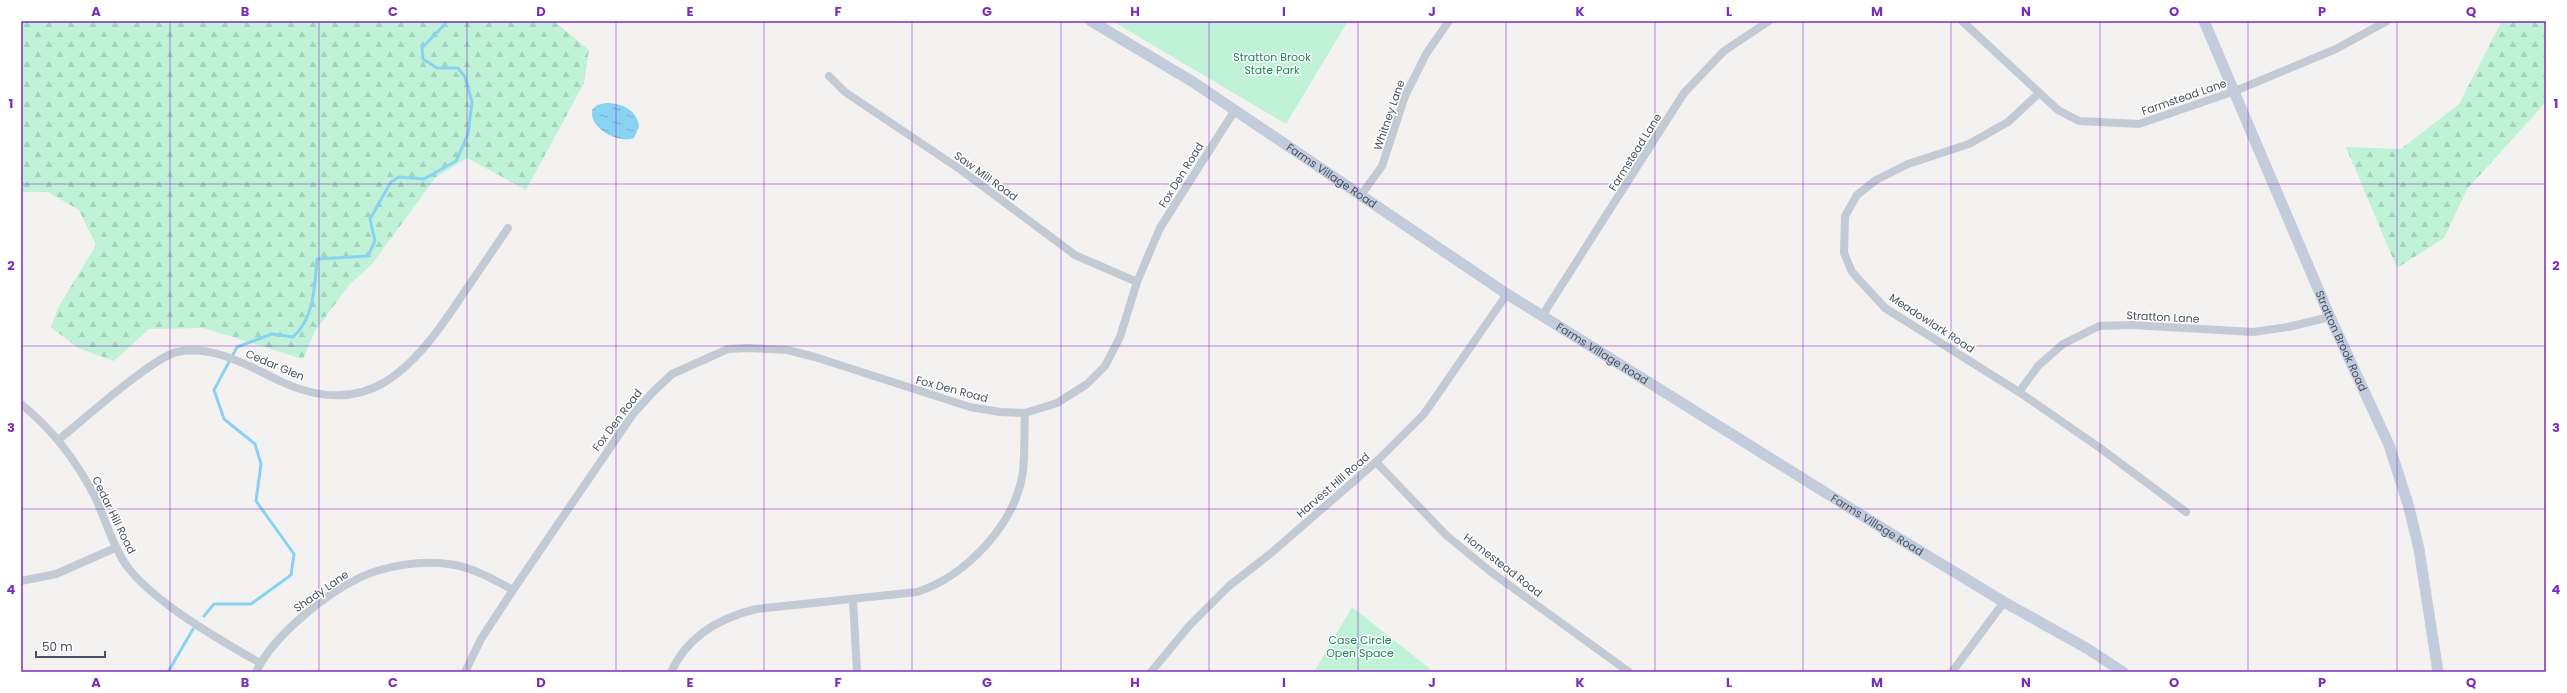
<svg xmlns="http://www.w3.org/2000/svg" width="2567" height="693" font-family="Poppins,sans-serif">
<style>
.forest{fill:url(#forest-firs)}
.park{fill:#bff2d7}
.water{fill:url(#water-ripples)}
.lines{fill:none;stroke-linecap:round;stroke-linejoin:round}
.stream{stroke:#8ad2f1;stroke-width:3}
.street{stroke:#c2cad3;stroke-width:8}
.secondary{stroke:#c3ccdb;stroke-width:11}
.grid{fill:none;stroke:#7b2cbf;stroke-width:1;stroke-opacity:0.55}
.labels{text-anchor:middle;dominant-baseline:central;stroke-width:3;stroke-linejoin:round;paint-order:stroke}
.park-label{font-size:11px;fill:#138758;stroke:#fff}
.street-label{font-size:11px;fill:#485260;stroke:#fff}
.neatline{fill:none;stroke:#7b2cbf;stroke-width:1.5}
.grid-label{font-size:13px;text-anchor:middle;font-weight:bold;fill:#7b2cbf}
</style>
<defs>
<pattern id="forest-firs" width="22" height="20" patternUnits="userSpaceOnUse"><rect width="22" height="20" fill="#bff2d7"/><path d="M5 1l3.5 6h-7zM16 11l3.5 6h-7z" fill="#a6d1bb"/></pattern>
<pattern id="water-ripples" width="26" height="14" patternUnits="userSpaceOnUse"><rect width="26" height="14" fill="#8ad2f1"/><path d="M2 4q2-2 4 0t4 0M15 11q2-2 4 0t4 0" fill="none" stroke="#73adc7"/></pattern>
</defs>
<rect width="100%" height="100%" fill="#f4f1f1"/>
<g class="forest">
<path d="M21,21H554L589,50L584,83L526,190L467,158L436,177L372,264L349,285L315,331L303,359L204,328L149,329L114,361L78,348L51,327L59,306L96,245L79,210L48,192H21Z"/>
<path d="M2502,21H2546V102L2467,189L2444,238L2397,268L2346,147L2401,149L2459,104Z"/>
</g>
<g class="park">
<path d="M1112,21H1348L1286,124Z"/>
<path d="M1352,607L1434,672H1314Z"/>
</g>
<path class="water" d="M606,103C621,103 638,110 639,127L634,138C619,144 589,129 592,110L597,105Z"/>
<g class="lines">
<g class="stream">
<path d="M204,616L214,604H251L291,575L294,554L256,501L261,464L255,444L224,419L214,390L237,347L272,334L293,337C314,319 315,285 317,259L368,256L375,241L370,219L391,182L399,177L424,179L456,161L468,134L472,102L465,77L458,68H437L423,59L422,48L446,23L444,21"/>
<path d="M168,672L193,629"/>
</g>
<g class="street">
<path d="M1962,21L2058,110L2079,121L2139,124L2235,91L2336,49L2387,21"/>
<path d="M829,76L845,92L961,170L1075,255L1137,282"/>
<path d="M2038,94L2008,122L1969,144L1908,164L1876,180L1857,195L1845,216L1844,253L1852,272L1885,308L2019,392L2100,448L2186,512"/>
<path d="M1361,195L1382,166L1405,96L1426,54L1449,21"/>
<path d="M1542,316L1684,93L1724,51L1769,21"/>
<path d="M2019,392L2038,366L2063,344L2099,326L2133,325L2253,332L2288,327L2330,317"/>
<path d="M21,404C52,429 78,463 96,499C106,521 112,544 126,565C153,602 220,640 260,663"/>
<path d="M58,440C81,422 153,357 177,352C214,345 247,365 280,381C367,422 412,370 457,303C474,278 491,253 508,228"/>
<path d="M1376,462L1446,535L1491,572L1629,672"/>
<path d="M21,581L56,574L115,548"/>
<path d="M853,600L857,672"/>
<path d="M256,672C273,636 325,594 361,577C385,566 421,560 448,564C470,566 493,579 513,590"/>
<path d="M465,672L481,639L513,590L633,414L653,392L672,374L728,349L747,348L787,350L815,357L970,407L1000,412L1025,413L1057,403L1087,384L1105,366L1120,337L1137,282L1160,228L1235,110"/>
<path d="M671,672C687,637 719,618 756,609L917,592C966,576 1016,524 1023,471C1025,452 1024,432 1025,413"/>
<path d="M1151,672L1189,626L1229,586L1270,554L1376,462L1424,414L1507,294"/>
<path d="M1952,672L2004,602"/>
</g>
<g class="secondary">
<path id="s1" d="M1091,21L1193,82L1507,294L1895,536L2004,602L2088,649L2123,672"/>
<path id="s2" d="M2204,21L2330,317L2389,445L2408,504L2419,549L2438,672"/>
</g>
</g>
<path class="grid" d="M170,21V672M319,21V672M467,21V672M616,21V672M764,21V672M912,21V672M1061,21V672M1209,21V672M1358,21V672M1506,21V672M1655,21V672M1803,21V672M1951,21V672M2100,21V672M2248,21V672M2397,21V672M21,184H2546M21,346H2546M21,509H2546"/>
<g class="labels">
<g class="park-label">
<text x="1272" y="57">Stratton Brook<tspan x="1272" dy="13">State Park</tspan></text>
<text x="1360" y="640">Case Circle<tspan x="1360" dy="13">Open Space</tspan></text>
</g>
<g class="street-label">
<text transform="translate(2184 97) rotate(-19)">Farmstead Lane</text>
<text transform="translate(1389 115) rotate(-71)">Whitney Lane</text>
<text transform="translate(1635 152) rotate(-58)">Farmstead Lane</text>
<text transform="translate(1181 175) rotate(-58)">Fox Den Road</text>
<text stroke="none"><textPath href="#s1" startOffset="286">Farms Village Road</textPath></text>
<text transform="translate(986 176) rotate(36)">Saw Mill Road</text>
<text transform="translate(2163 317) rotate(3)">Stratton Lane</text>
<text transform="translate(1932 323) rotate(33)">Meadowlark Road</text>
<text stroke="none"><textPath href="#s2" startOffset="348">Stratton Brook Road</textPath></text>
<text stroke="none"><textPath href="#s1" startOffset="610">Farms Village Road</textPath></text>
<text transform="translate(275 365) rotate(23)">Cedar Glen</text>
<text transform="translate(952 389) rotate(15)">Fox Den Road</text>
<text transform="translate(617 420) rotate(-53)">Fox Den Road</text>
<text transform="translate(1333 485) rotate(-41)">Harvest Hill Road</text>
<text transform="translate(114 515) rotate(64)">Cedar Hill Road</text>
<text stroke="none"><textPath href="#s1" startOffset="934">Farms Village Road</textPath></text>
<text transform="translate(1503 565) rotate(38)">Homestead Road</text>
<text transform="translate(321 591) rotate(-35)">Shady Lane</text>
</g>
</g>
<rect width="2567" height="693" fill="none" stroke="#ffffff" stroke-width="44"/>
<path d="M36 651v6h69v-6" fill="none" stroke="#485260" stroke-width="2"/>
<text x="42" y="651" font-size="12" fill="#485260" stroke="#ffffff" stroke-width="3" paint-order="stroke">50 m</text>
<rect x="22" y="22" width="2523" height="649" class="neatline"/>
<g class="grid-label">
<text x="96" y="16">A</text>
<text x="245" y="16">B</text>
<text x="393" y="16">C</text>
<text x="541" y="16">D</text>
<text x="690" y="16">E</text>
<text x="838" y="16">F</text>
<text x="987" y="16">G</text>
<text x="1135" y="16">H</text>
<text x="1284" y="16">I</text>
<text x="1432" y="16">J</text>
<text x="1580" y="16">K</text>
<text x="1729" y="16">L</text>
<text x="1877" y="16">M</text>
<text x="2026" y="16">N</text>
<text x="2174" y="16">O</text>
<text x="2322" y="16">P</text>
<text x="2471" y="16">Q</text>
<text x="11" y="108">1</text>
<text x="2556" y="108">1</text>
<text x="11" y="270">2</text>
<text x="2556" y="270">2</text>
<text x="11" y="432">3</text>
<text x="2556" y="432">3</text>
<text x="11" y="594">4</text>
<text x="2556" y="594">4</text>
<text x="96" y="687">A</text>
<text x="245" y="687">B</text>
<text x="393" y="687">C</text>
<text x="541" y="687">D</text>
<text x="690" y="687">E</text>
<text x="838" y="687">F</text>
<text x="987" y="687">G</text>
<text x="1135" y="687">H</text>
<text x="1284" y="687">I</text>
<text x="1432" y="687">J</text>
<text x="1580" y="687">K</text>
<text x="1729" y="687">L</text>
<text x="1877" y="687">M</text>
<text x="2026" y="687">N</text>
<text x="2174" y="687">O</text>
<text x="2322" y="687">P</text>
<text x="2471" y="687">Q</text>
</g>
</svg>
